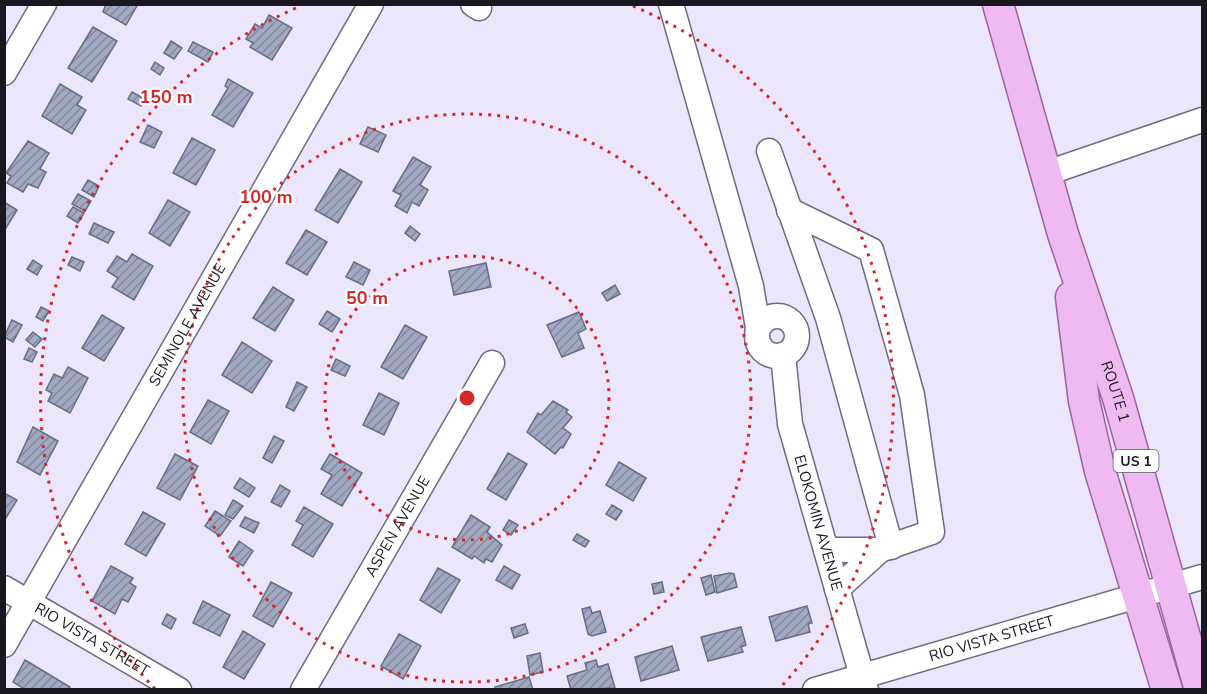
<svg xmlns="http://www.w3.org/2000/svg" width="1207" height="694" font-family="'Nunito Sans',sans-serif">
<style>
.building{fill:url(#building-hatch);stroke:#666e85;stroke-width:1.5}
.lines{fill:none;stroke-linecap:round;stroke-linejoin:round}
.minor-casing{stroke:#716a82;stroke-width:27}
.major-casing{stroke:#9c63a2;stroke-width:33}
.minor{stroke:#fff;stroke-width:24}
.major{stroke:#eebaf1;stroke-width:30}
.ring{fill:none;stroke:#d62828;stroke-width:3;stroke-dasharray:3 6}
.labels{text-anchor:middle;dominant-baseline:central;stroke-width:4.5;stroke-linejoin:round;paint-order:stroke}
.shield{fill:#fff;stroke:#5f5d64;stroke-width:1.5}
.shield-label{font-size:14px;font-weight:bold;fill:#1a1721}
.street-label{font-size:15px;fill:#1a1721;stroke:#fff}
.centre{fill:#d62828;stroke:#fff;stroke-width:3}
.ring-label{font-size:18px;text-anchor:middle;font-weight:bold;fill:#d62828;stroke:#fff;stroke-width:4.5;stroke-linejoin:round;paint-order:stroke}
</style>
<defs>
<pattern id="building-hatch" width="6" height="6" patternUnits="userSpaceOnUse" patternTransform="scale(1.5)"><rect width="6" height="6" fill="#a1a9c3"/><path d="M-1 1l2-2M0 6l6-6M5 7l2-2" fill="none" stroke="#82899e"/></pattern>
</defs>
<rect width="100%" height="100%" fill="#ece6fc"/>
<g class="building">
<path d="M106,4H138L126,25L103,12Z"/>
<path d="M269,15L292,28L272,60L250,47L253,43L246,39L255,24L262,28Z"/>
<path d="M93,27L117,41L92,82L68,68Z"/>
<path d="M171,41L182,48L174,59L164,53Z"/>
<path d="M193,42L213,52L208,62L188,51Z"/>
<path d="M155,62L164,68L160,75L151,69Z"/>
<path d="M228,79L253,93L233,127L212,115L228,88L225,86Z"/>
<path d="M60,84L82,97L77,105L86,110L72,134L42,116Z"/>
<path d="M132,92L145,99L141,106L128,99Z"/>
<path d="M148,125L162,132L154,148L140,142Z"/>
<path d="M368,127L386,135L378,152L360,144Z"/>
<path d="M192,138L215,150L196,185L173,173Z"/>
<path d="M28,141L49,153L40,169L46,172L38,188L28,184L23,192L7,183L11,176L6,173Z"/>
<path d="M413,157L431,167L420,185L428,190L419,206L412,202L407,213L395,206L401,195L393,191Z"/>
<path d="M340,169L362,182L338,223L315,210Z"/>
<path d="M88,180L99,186L94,197L82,190Z"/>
<path d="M78,194L91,201L85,211L72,204Z"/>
<path d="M168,200L190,212L170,246L149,233Z"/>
<path d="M4,202L17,210L4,231Z"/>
<path d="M73,207L84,213L78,223L67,216Z"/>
<path d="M94,223L114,232L108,243L89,234Z"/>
<path d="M410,226L420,234L415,241L405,233Z"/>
<path d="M306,230L327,242L307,275L286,263Z"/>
<path d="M132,254L153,266L134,300L112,287L118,278L107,271L117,256L127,262Z"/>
<path d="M72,257L84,262L80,271L68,265Z"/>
<path d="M33,260L42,266L37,275L27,269Z"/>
<path d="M354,262L370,270L363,285L346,277Z"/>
<path d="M486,263L491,287L454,295L449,271Z"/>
<path d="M615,285L620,294L607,301L602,293Z"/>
<path d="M273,287L294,300L275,331L253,318Z"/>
<path d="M41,307L49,311L43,321L36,317Z"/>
<path d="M327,311L340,319L332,332L319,324Z"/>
<path d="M579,312L586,329L578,333L584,348L562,357L547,325Z"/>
<path d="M102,315L124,328L104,361L82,348Z"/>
<path d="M12,320L22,325L13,342L4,337Z"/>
<path d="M405,325L427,337L403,379L381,367Z"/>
<path d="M33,332L42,339L35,347L26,340Z"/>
<path d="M242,342L272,361L252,393L222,375Z"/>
<path d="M29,348L37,352L32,362L24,359Z"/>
<path d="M336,359L350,366L345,376L331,370Z"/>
<path d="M68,367L88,378L70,413L48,401L52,393L46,390L54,374L62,378Z"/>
<path d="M297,382L307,387L294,411L286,407Z"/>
<path d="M379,393L399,403L384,435L363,425Z"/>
<path d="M208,400L229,411L211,444L190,432Z"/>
<path d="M553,401L568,410L566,412L572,417L563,428L571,434L563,448L561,447L555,454L527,432L538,413L541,415Z"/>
<path d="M33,427L58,441L40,475L17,462Z"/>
<path d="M274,436L284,441L272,463L263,458Z"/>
<path d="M508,453L527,464L506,500L487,489Z"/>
<path d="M175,454L198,466L180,500L157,488Z"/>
<path d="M330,454L362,473L342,506L321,494L332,475L321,469Z"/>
<path d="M619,462L646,478L633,501L606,485Z"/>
<path d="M240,478L255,488L249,497L234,488Z"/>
<path d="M280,485L290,491L281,507L271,502Z"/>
<path d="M4,493L17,500L4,521Z"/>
<path d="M233,500L243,506L233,519L225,515Z"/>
<path d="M612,505L622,511L616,520L606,514Z"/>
<path d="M304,507L333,524L313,557L292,545L303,525L296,521Z"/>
<path d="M215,511L231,521L220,536L205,526Z"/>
<path d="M143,512L165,524L146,556L125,544Z"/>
<path d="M471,515L490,527L487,532L502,545L492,562L486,559L484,563L474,556L472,559L452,547Z"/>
<path d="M245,517L259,523L254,533L240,526Z"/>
<path d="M509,520L518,525L511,535L503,530Z"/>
<path d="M577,534L589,541L585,547L573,540Z"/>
<path d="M239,541L253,551L243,566L229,557Z"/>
<path d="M111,566L133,578L130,583L136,587L128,602L122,599L115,614L92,601Z"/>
<path d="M504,566L520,575L512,589L496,580Z"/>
<path d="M438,568L460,580L441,613L420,600Z"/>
<path d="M730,573L734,574L737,587L717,593L714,576Z"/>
<path d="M711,575L715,592L706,595L701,578Z"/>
<path d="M271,582L292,593L273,627L253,616Z"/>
<path d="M662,582L664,592L654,594L652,584Z"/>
<path d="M203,601L230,615L220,636L193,623Z"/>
<path d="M807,606L812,623L808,624L810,632L776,641L769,617Z"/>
<path d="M590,607L592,613L600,611L606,632L592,636L588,634L582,609Z"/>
<path d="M167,614L176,619L171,629L162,624Z"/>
<path d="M525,624L528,633L514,638L511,628Z"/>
<path d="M741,627L746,645L741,647L743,652L708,661L701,637Z"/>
<path d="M243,631L265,644L244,679L223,667Z"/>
<path d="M399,634L421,646L403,679L381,666Z"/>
<path d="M672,646L679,670L641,681L635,657Z"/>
<path d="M540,653L543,672L530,675L527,656Z"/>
<path d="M25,660L70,687L68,690H26L13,682Z"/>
<path d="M596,660L598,667L608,664L615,688L571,690L567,676L587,670L585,663Z"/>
<path d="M529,677L533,690H496L495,687Z"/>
</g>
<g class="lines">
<g class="minor-casing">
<g id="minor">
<path d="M473,4L479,8"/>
<path d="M671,4L751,286L758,328"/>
<path d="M4,73L44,4"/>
<path d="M769,151L828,318L891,547"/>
<path d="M1047,173L1202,120"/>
<path d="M789,210L871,250L912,395L932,532L880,550H826"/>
<circle cx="777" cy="336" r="20"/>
<path id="s1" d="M783,355L790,424L866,690"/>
<path id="s2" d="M4,588L179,690"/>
<path d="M837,589L880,550"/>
<path id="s3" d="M4,645L371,4"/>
<path id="s4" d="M303,690L492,363"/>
<path id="s5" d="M815,690L1202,577"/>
</g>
</g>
<g class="major-casing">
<g id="major">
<path id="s6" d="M998,4L1063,234L1118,398L1200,690"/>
<path d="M1071,297L1084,401L1100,471L1167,690"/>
</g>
</g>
<use href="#minor" class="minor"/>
<use href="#major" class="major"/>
</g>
<g class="ring">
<circle cx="467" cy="398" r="142"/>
<circle cx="467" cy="398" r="284"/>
<path d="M155 689A426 426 0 0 1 301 6M633 6A426 426 0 0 1 779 689"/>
</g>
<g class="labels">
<rect class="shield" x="1113.5" y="450" width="45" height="22" rx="4.5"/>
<g class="shield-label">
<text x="1136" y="461">US 1</text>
</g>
<g class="street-label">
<text stroke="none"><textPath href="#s3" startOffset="369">SEMINOLE AVENUE</textPath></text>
<text stroke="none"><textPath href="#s6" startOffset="405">ROUTE 1</textPath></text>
<text stroke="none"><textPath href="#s1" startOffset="172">ELOKOMIN AVENUE</textPath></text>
<text stroke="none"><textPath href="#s4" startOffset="189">ASPEN AVENUE</textPath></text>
<text stroke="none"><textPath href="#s5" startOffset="184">RIO VISTA STREET</textPath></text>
<text stroke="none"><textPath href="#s2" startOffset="102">RIO VISTA STREET</textPath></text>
</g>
</g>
<circle cx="467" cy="398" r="9" class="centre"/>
<g class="ring-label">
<text x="166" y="103">150 m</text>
<text x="266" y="203">100 m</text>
<text x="367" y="304">50 m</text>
</g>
<rect width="1207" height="694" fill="none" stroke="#1a1721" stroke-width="12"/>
</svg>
